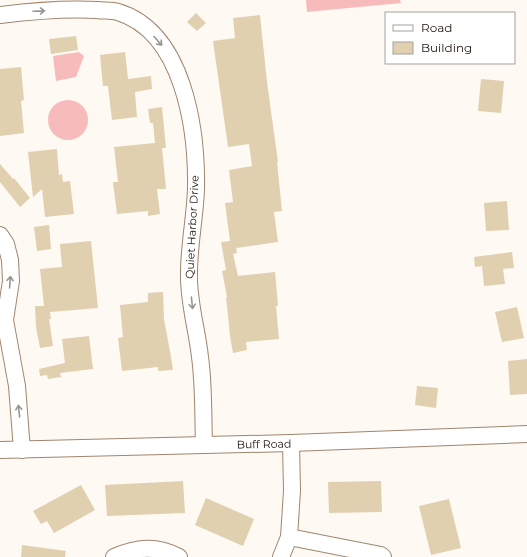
<svg xmlns="http://www.w3.org/2000/svg" width="527" height="557" font-family="Montserrat,sans-serif">
<style>
.green{fill:#f8bbbb}
.building{fill:#e0d0af}
.lines{fill:none;stroke-linecap:round;stroke-linejoin:round}
.minor-casing{stroke:#a0856d;stroke-width:18}
.minor{stroke:#fff;stroke-width:16}
.oneway{stroke:#999591}
.labels{text-anchor:middle;dominant-baseline:central;stroke-width:3;stroke-linejoin:round;paint-order:stroke}
.street-label{font-size:11px;fill:#1d130a;stroke:#fff}
</style>
<rect width="100%" height="100%" fill="#fff9f4"/>
<g class="green">
<path d="M306,0H400L401,3L307,12Z"/>
<path d="M79,52L84,56L76,77L56,81L53,56Z"/>
<circle cx="68" cy="120" r="20"/>
</g>
<g class="building">
<path d="M196,13L206,23L197,31L187,22Z"/>
<path d="M260,15L267,82L278,162H277L282,211L274,212L278,242L236,248L237,253L233,254L238,276L275,272L278,306H276L279,339L246,342L247,350L233,353L230,336L226,297H227L222,271L226,270L221,242L230,241L225,203L233,202L229,170L252,166L249,144L228,147L213,41L235,38L233,18Z"/>
<path d="M76,36L78,50L51,54L49,39Z"/>
<path d="M125,52L128,79L151,76L152,89L135,92L137,117L112,120L108,86H103L100,55Z"/>
<path d="M21,67L24,100L21,101L24,133L0,136V69Z"/>
<path d="M481,79L504,81L501,113L478,111Z"/>
<path d="M162,107L166,148H162L166,189H157L160,214L148,216V211L117,214L113,182H118L114,147L155,143L153,123H150L148,109Z"/>
<path d="M57,149L59,175L62,174L63,182L70,181L74,214L45,217L42,189L33,197L28,152Z"/>
<path d="M0,164L13,179L14,178L30,198L20,207L0,182Z"/>
<path d="M507,201L509,230L486,231L484,203Z"/>
<path d="M49,225L51,249L37,251L34,227Z"/>
<path d="M91,241L98,308L50,312L51,319H49L53,346L40,348L36,327L35,306H44L40,269L62,267L60,244Z"/>
<path d="M512,252L514,268L503,269L505,284L484,286L482,266L475,267L474,257Z"/>
<path d="M163,292L164,319L171,357L173,370L158,371V367L122,371L118,338L123,337L120,305L148,302V293Z"/>
<path d="M517,307L524,338L502,342L495,312Z"/>
<path d="M89,336L93,369L60,373L61,377L48,379L47,375L40,376L39,369L65,363L62,339Z"/>
<path d="M527,359V394L510,395L508,361Z"/>
<path d="M417,386L438,388L436,408L415,405Z"/>
<path d="M183,481L185,513L107,516L105,485Z"/>
<path d="M381,481L382,512L329,513L328,482Z"/>
<path d="M81,485L95,510L54,533L47,521L41,524L33,511Z"/>
<path d="M206,498L254,519L243,546L195,525Z"/>
<path d="M449,499L461,548L431,555L419,506Z"/>
<path d="M22,545L66,551L65,557H21Z"/>
</g>
<g class="lines">
<g class="minor-casing">
<g id="minor">
<path d="M0,15C32,11 64,8 97,10C103,11 111,10 118,12C184,32 197,130 196,189C195,217 189,245 189,273C188,301 197,329 200,357C204,386 203,416 204,445"/>
<path d="M0,235L6,244L10,260L11,281L5,320L17,386L22,450"/>
<path d="M0,450L291,443L527,434"/>
<path d="M289,537L381,555L383,557"/>
<path d="M114,557C137,547 156,545 179,557"/>
<path d="M281,557L289,537L292,491L291,443"/>
</g>
</g>
<use href="#minor" class="minor"/>
</g>
<defs><path id="oneway-shaft" d="M-6 0H5M1.5-3L5.5 0L1.5 3" fill="none" stroke-width="1.6" stroke-linecap="round" stroke-linejoin="round"/></defs>
<g class="oneway">
<use href="#oneway-shaft" transform="translate(39 11) rotate(-2)"/>
<use href="#oneway-shaft" transform="translate(158 41) rotate(48)"/>
<use href="#oneway-shaft" transform="translate(10 282) rotate(-86)"/>
<use href="#oneway-shaft" transform="translate(192 303) rotate(84)"/>
<use href="#oneway-shaft" transform="translate(19 411) rotate(-96)"/>
</g>
<g class="labels">
<g class="street-label">
<text transform="translate(192 227) rotate(-87)">Quiet Harbor Drive</text>
<text transform="translate(264 444) rotate(-1)">Buff Road</text>
</g>
</g>
<rect x="385" y="12" width="130" height="52" fill="#ffffff" stroke="#a5a19d"/>
<rect x="393" y="25" width="20" height="6" fill="#ffffff" stroke="#a5a19d"/>
<text x="421" y="32" font-size="12" fill="#1d130a">Road</text>
<rect x="393" y="42" width="20" height="12" fill="#e0d0af" stroke="#a5a19d"/>
<text x="421" y="52" font-size="12" fill="#1d130a">Building</text>
</svg>
